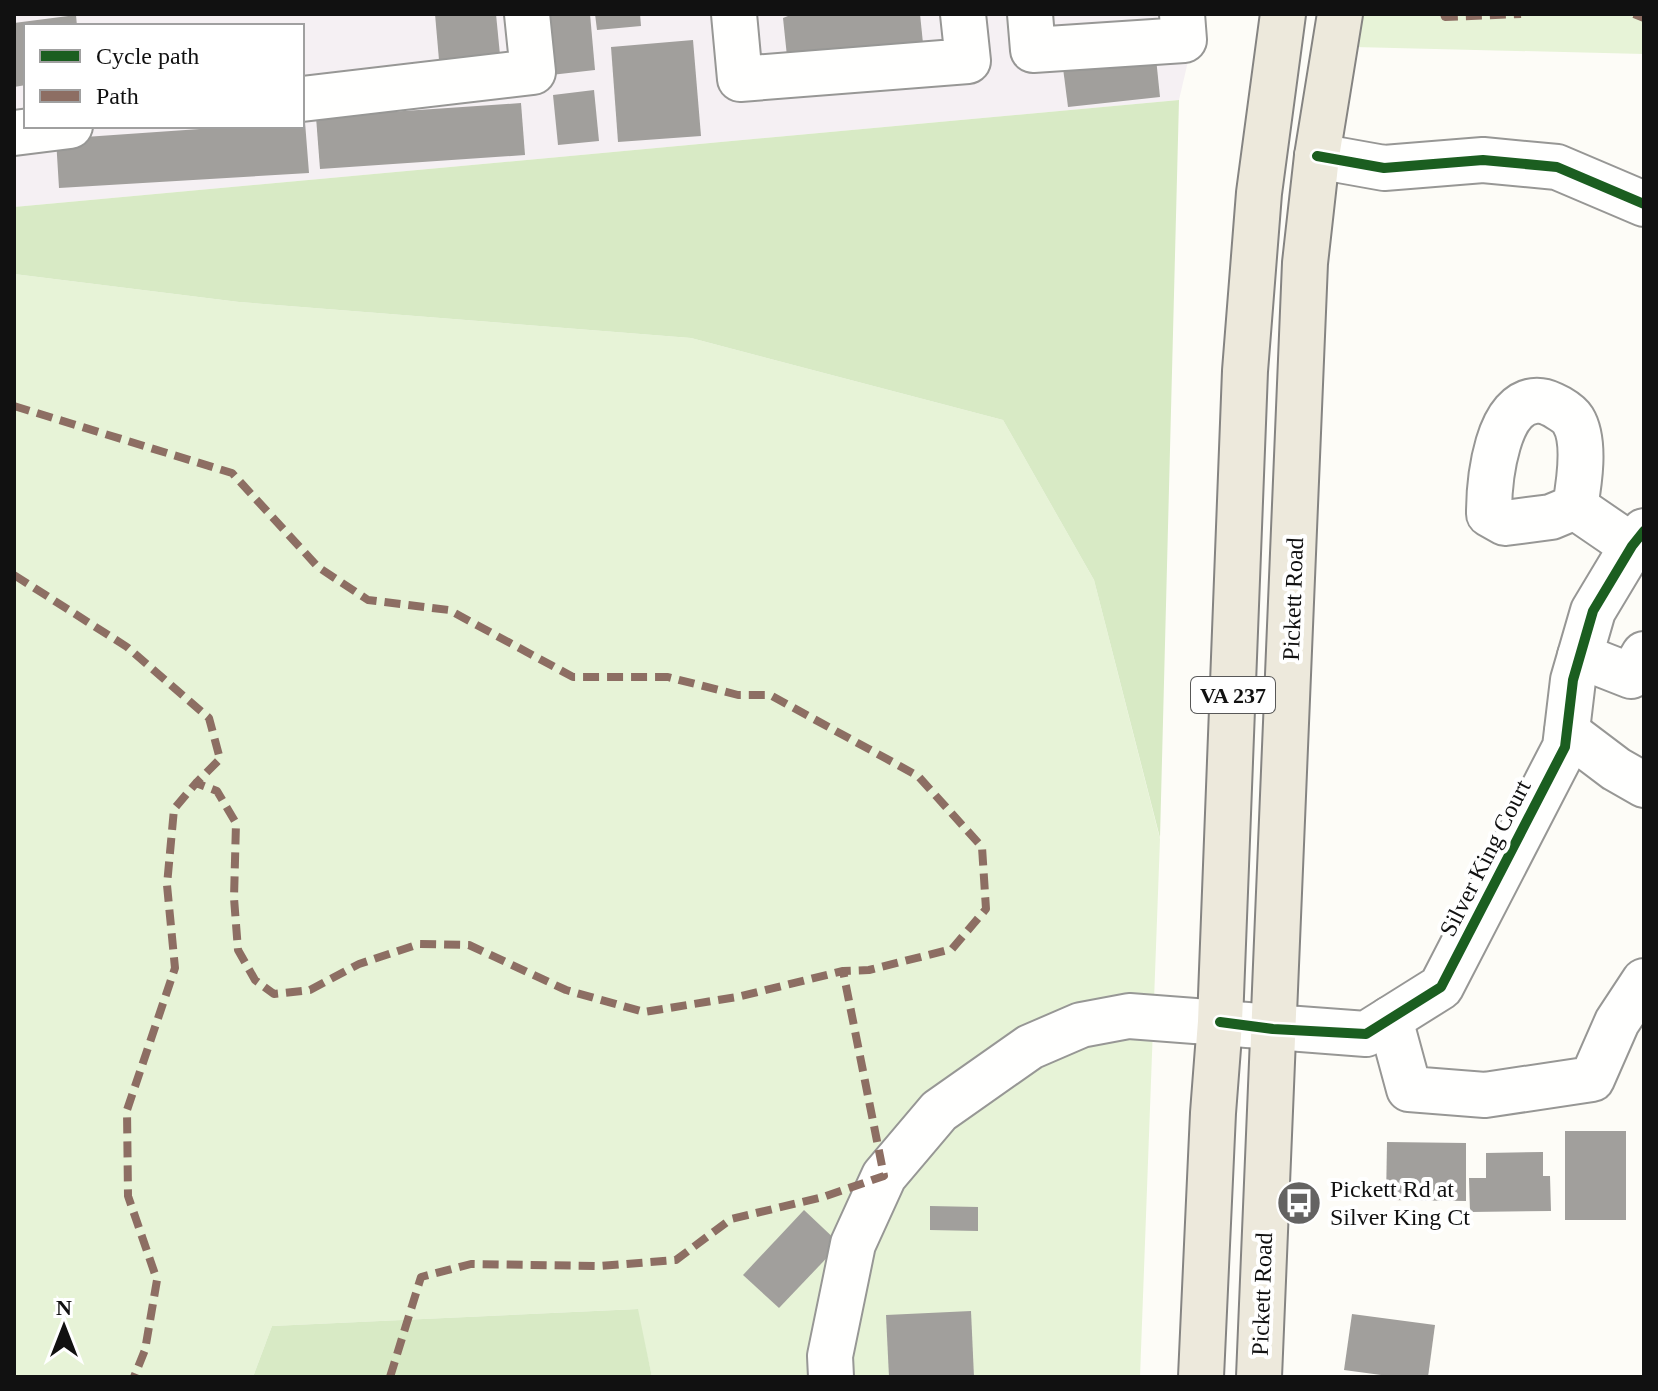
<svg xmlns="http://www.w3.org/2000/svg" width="1658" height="1391" font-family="'Times New Roman',serif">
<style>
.industrial{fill:#f5f0f3;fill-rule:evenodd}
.green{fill:#e7f3d7}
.forest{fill:#d8eac5}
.building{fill:#a19f9c}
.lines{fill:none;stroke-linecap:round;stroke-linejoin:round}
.minor-casing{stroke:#979795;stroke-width:48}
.major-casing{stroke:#858482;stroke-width:48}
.minor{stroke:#fffffe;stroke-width:44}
.major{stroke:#ede9dc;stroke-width:44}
.quiet{stroke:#8d6e63;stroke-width:8;stroke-dasharray:16 8;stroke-linecap:butt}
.cycleway-casing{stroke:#fff;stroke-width:15}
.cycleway{stroke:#1b5e20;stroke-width:10}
.labels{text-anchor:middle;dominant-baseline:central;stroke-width:8;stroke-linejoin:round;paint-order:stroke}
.shield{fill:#fff;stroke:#585858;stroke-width:2}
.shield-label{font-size:22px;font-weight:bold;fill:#111}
.street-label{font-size:24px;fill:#111;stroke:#fff}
.poi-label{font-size:24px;fill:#111;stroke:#fff;text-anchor:start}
</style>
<rect width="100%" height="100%" fill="#fdfcf7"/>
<path class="industrial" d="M14,14H1199L1179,100L14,207ZM26,26H302V126H26Z"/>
<g class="green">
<path d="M1359,14H1644V54L1354,47Z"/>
<path d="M14,274L239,302L691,338L1003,420L1094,580L1160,839L1140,1377H652L637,1309L272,1326L253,1377H14Z"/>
</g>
<g class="forest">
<path d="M1179,100L1160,838L1094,580L1003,420L691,338L239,302L14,274V207Z"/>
<path d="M638,1309L652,1377H253L272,1326Z"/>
</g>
<g class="building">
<path d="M435,14H496L500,55L439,60Z"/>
<path d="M545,14H590L595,70L551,75Z"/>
<path d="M595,14H640L641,26L597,30Z"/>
<path d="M920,14L924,53L788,66L783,18L793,14Z"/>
<path d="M76,15L77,26H26V85L14,87V23Z"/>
<path d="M693,40L701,136L618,142L611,47Z"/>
<path d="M1156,58L1160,97L1068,107L1063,68Z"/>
<path d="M594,90L599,141L558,145L553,95Z"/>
<path d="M521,103L525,155L320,169L316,117Z"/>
<path d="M302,122H305L309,173L59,188L56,139L243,126H302Z"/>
<rect x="1565" y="1131" width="61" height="89"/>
<path d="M1387,1142L1466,1143V1201L1386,1200Z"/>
<path d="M1543,1152V1176H1550L1551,1211L1470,1212L1469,1178H1486V1153Z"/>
<path d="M930,1206L978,1207V1231L930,1230Z"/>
<path d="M804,1210L840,1244L779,1308L743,1275Z"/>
<path d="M971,1311L974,1377H889L886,1315Z"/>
<path d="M1352,1314L1435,1325L1428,1377H1396L1344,1370Z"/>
</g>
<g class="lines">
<g class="minor-casing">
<g id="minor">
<path d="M734,14L740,79L968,61L963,14"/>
<path d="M1030,14L1033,50L1184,40L1182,14"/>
<path d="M302,99L533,72L527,14"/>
<path d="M14,133L70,126"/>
<path d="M1317,156L1384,168L1483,160L1557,167L1644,204"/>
<path d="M1575,507L1551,517L1505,523L1489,514C1489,483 1496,396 1541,401C1550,402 1568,412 1573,420C1586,441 1579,484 1575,507L1632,546"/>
<path d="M1580,656L1631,676L1644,654"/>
<path d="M1567,732L1616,769L1644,785"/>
<path d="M1390,1019L1409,1089L1485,1095L1592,1079L1617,1022L1644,981"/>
<path d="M831,1377L830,1356L853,1244L884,1176L939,1111L1030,1047L1081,1025L1129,1016L1366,1034L1441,987L1565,747L1573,680L1593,611L1632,546L1644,531"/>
</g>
</g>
<g class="major-casing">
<g id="major">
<path d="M1201,1377L1213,1113L1220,1022L1245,371L1259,193L1283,14"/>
<path d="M1259,1377L1305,263L1317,156L1340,14"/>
</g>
</g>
<use href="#minor" class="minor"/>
<use href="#major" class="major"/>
<g class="quiet">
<path d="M1444,14L1445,17L1521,14"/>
<path d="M1634,14L1644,18"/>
<path d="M14,406L232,473L318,567L368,600L449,610L573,677H668L738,695H770L918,776L982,847L986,909L952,949L869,970L843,971L737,997L644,1012L566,990L469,945L419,944L359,964L310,990L274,994L255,980L238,950L234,898L236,823L217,791L196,783L174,809L167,885L175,968L127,1110L128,1196L157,1280L145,1350L134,1377"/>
<path d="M14,575L127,647L209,718L220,759L196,783"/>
<path d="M390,1377L421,1277L471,1264L600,1266L676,1260L731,1219L823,1197L884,1176L843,971"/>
</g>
<g class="cycleway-casing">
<g id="cycleway">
<path d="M1317,156L1384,168L1483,160L1557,167L1644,204"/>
<path d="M1220,1022L1273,1029L1366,1034L1441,987L1565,747L1573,680L1593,611L1632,546L1644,531"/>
</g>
</g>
<use href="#cycleway" class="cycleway"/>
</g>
<defs>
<g id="bus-disc" transform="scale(2.3)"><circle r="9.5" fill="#646362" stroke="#fff"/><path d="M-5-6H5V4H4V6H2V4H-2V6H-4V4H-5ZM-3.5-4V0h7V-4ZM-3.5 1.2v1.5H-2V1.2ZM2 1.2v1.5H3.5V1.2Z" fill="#fff"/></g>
</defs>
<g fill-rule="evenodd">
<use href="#bus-disc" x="1299" y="1203"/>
</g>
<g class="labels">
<rect class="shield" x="1191" y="677" width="84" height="36" rx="6"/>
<g class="shield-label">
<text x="1233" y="695">VA 237</text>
</g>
<g class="street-label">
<text transform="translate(1293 599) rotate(-88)">Pickett Road</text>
<text transform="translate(1485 858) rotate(-63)">Silver King Court</text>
<text transform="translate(1262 1294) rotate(-88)">Pickett Road</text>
</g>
<g class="poi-label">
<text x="1330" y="1189">Pickett Rd at<tspan x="1330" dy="28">Silver King Ct</tspan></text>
</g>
</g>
<rect width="1658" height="1391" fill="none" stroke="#111111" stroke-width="32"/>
<rect x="24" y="24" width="280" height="104" fill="#ffffff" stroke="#a0a0a0" stroke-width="2"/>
<rect x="40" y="50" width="40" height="12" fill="#1b5e20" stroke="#a0a0a0" stroke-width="2"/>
<text x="96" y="64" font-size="24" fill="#111111">Cycle path</text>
<rect x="40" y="90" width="40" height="12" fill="#8d6e63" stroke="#a0a0a0" stroke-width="2"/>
<text x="96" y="104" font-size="24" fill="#111111">Path</text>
<g transform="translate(64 1327)" stroke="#ffffff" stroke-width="6" paint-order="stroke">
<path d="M0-6L14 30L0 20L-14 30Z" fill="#111111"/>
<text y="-12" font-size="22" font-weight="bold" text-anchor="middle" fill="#111111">N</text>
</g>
</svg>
